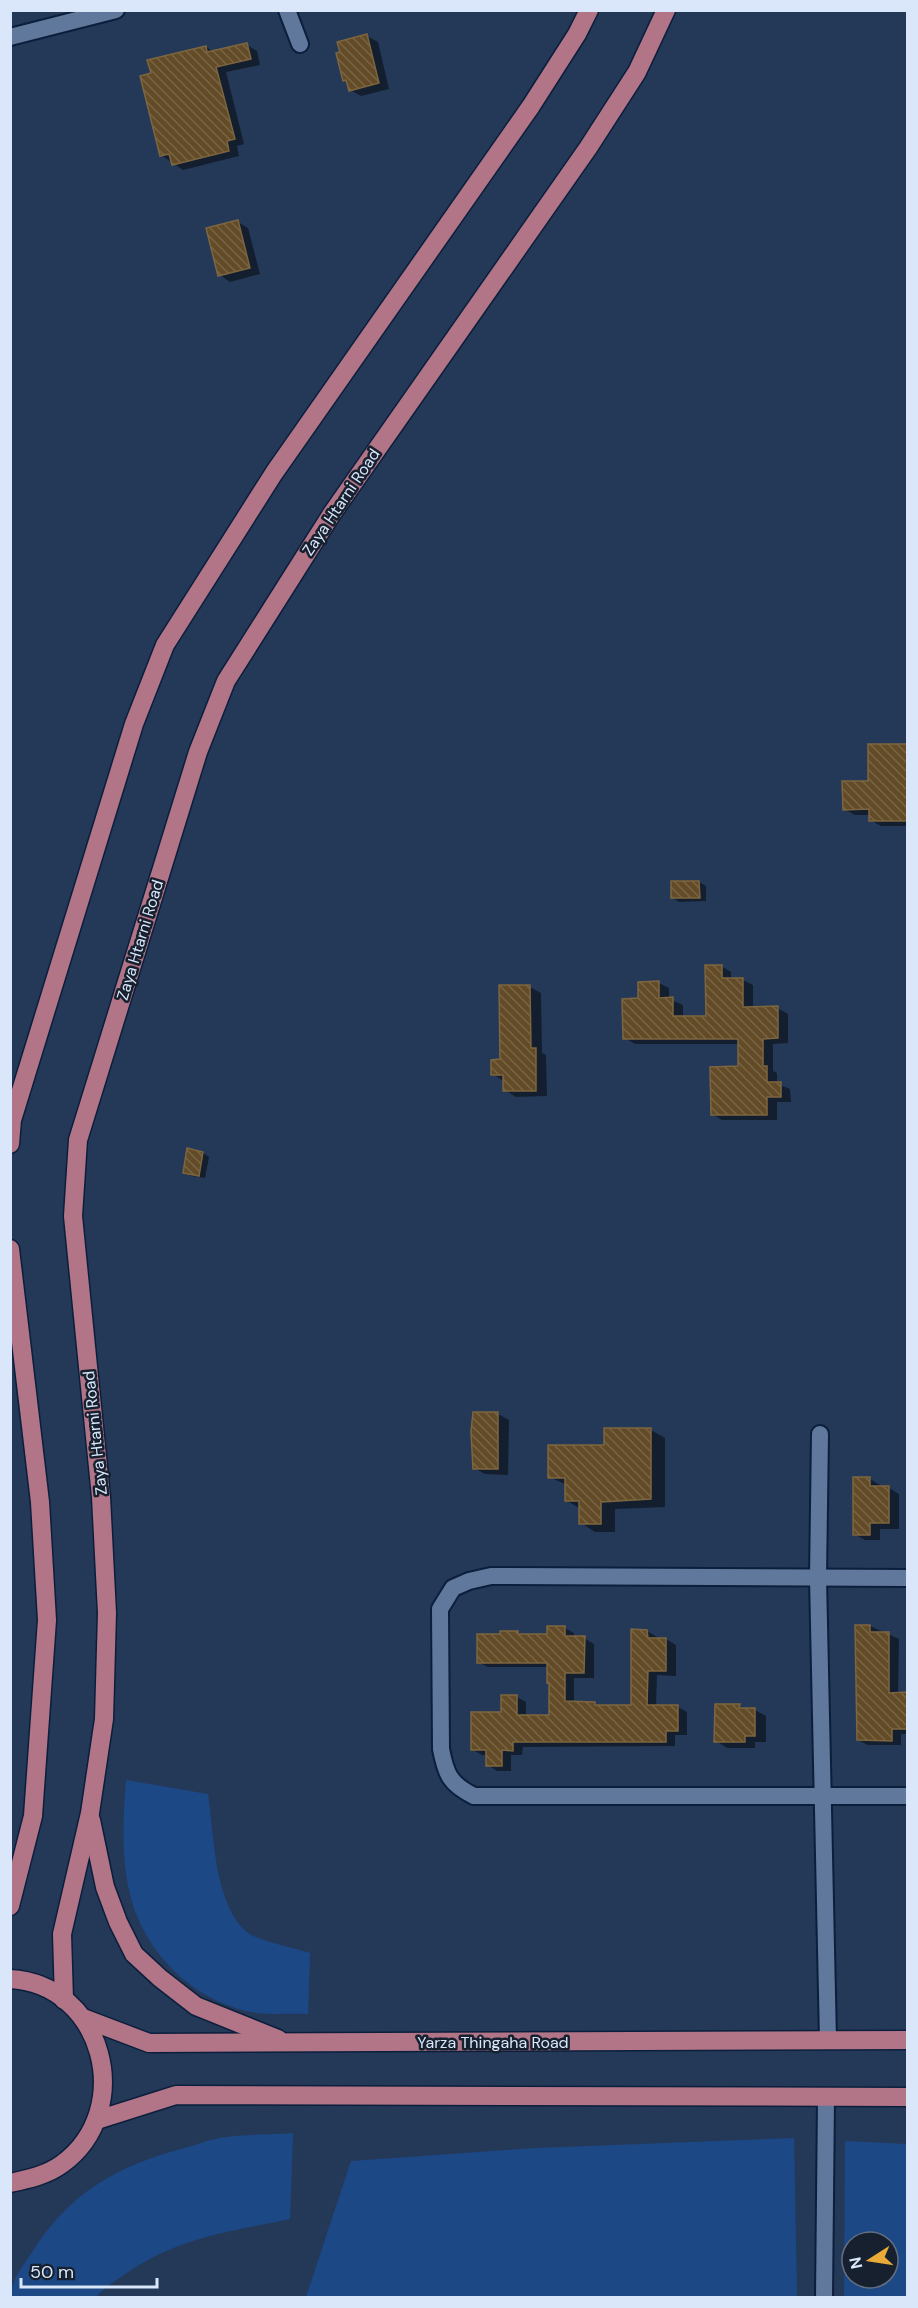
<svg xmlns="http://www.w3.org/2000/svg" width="918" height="2308" font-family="'DM Sans',sans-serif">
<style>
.garden{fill:#1c4886;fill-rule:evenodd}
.shadow{fill:#0007}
.building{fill:url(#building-back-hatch);stroke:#7d653f;stroke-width:1.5}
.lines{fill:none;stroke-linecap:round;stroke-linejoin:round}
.street-casing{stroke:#0b1f3c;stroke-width:20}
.primary-casing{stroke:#0b1f3c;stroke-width:21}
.street{stroke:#60789b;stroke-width:16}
.primary{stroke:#b27487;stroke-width:18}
.labels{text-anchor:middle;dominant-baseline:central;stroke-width:5;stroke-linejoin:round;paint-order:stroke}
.street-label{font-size:16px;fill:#dae7fb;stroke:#16202e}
</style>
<defs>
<pattern id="building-back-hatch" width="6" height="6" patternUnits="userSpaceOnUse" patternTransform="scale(1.5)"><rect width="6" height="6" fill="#624b26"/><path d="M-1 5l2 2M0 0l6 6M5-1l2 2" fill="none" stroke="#786546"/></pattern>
</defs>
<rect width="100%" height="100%" fill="#243958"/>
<g class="garden">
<path d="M126,1780L208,1794C214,1835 214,1905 248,1933C257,1940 297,1949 310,1953L308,2014C291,2013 274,2015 257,2013C230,2009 203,1996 183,1979C120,1924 120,1858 126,1780Z"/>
<path d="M293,2133L290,2219C227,2232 175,2238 121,2277C112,2283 103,2289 96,2297H11C10,2280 25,2264 34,2249C72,2191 119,2165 185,2148C196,2145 208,2140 220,2138C243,2134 269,2135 293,2133Z"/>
<path d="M794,2138L797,2297H306L351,2161L536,2148Z"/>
<path d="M845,2141L907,2144V2297H844ZM852,2242H888V2278H852Z"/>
</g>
<g class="shadow">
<path d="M367,36L378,42L389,89L361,96L350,90L348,82L344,80L341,53Z"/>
<path d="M247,45L257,51L260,65L226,72L244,144L237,146L239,156L183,170L161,155L153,74L206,47L214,52Z"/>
<path d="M238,222L248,228L260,274L230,282L220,275Z"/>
<path d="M908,746V826H881L870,820V815H855L844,809Z"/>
<path d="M699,882L706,886V901L679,902L672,897Z"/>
<path d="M721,966L731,972V980H743L753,985V1008H777L788,1014V1043L773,1044V1071L777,1073V1084L790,1089L791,1102H777V1120H722L712,1114L739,1068V1044H635L625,1038L640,1000L659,983L669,988V999L683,1005V1018L707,1017Z"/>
<path d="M501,987H530L541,993L542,1053L546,1055L547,1096L516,1097L505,1090L503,1081L493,1074L501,1061Z"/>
<path d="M203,1153L209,1157L205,1178L191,1176L185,1172Z"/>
<path d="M498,1414L509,1420L508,1475L485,1474L474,1468Z"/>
<path d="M651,1430L665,1438V1507L615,1509V1532H595L581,1523V1509L567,1501V1485L549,1477L605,1447Z"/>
<path d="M870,1479L880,1485V1488H889L899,1494V1529H880V1540H865L854,1534Z"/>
<path d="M870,1626L899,1639L898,1694H908V1734H901V1745H868L858,1740Z"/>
<path d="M565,1628L574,1633V1638H584L594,1644V1678H574V1703H594L600,1706H632L647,1631L657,1637V1639H666L676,1645V1676L657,1675L656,1707H678L687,1712V1735H675V1746L523,1747L522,1755H511V1771H497L488,1765V1755H482L473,1750L517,1697L526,1702V1716L550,1717L548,1667H488L478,1662L502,1636L518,1632L523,1636H548Z"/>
<path d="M739,1706L746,1710H755L766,1716V1742H755V1748H727L716,1741Z"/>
</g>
<g class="building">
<path d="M367,34L379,83L349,91L346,80L343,81L336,53L340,52L337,42Z"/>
<path d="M247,43L251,59L216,67L235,139L227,141L229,151L172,165L169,154L160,156L140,76L151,73L147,60L206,46L207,52Z"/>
<path d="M238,220L250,268L218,276L206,228Z"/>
<path d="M868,744H908V821H869V809L843,810L842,781H868Z"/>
<path d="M671,881H699L700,898H671Z"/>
<path d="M705,965H722V978H743V1007L778,1006V1038L763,1039V1066H767V1082H781V1097H767V1115H711L710,1067L738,1066V1039H623L622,999L638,998V982L659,981V998L673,997V1016H706Z"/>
<path d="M499,985H530L531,1048H536V1091H503V1075H491V1060L500,1059Z"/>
<path d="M187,1148L203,1152L199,1176L183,1173Z"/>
<path d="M473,1412H498V1469H473L471,1432Z"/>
<path d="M604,1428H651V1499L601,1502V1524H579V1501H565V1478H548V1445H604Z"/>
<path d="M853,1477H870V1486H889V1523H870V1535H853Z"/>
<path d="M855,1625H870V1632H889V1693L908,1692V1729H892V1741L857,1740Z"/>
<path d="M547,1626H565V1636H585L584,1673H565V1701L595,1702V1705H631V1629L647,1630L648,1638H666V1671H648L647,1705H678V1731H666V1742H513V1751L502,1750V1766H486V1750H471V1712H501V1695H517V1715H549V1683H547V1663H477V1634H500V1631H518V1634H547Z"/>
<path d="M715,1704H740L739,1708H755V1736H745V1742H714Z"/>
</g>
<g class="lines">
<g class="street-casing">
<g id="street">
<path d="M287,10L300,44"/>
<path d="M10,37L116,10"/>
<path d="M820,1434L818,1578L828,2040"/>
<path d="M908,1578L491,1576L469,1581L453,1588L440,1609L441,1749C446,1775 450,1784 474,1796H908"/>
<path d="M824,2298L826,2098"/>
</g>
</g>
<g class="primary-casing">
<g id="primary">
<path d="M10,1144L12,1120L134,724L165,645L274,473L531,106L577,34L589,10"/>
<path d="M10,1249L40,1502L47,1620L33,1816L10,1906"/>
<path d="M91,1820L105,1887L118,1922L134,1954L160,1978L196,2006L278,2039"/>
<path d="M10,1979C104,1984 136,2110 62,2164C47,2175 29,2179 10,2183"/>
<path d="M64,2000L62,1934L90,1813L104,1719L107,1613L101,1497L73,1216L78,1140L198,752L226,681L331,515L588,148L637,72L666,10"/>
<path d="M83,2018L149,2043L908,2040"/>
<path d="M97,2120L176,2095L908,2097"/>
</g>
</g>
<use href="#street" class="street"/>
<use href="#primary" class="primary"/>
</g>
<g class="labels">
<g class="street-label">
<text transform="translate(341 502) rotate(-56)">Zaya Htarni Road</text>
<text transform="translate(140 940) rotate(-73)">Zaya Htarni Road</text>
<text transform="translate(95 1433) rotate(-96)">Zaya Htarni Road</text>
<text x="493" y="2042">Yarza Thingaha Road</text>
</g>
</g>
<rect width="918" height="2308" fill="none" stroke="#dae7fb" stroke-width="24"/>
<g transform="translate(870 2260) rotate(258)"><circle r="28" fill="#16202e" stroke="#647080" stroke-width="1.5"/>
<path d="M0-4.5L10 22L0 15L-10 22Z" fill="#e9aa38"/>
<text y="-9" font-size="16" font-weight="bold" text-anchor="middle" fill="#dae7fb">N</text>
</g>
<path d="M21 2278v9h136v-9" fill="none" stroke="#dae7fb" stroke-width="3"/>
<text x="30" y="2278" font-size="18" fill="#dae7fb" stroke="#16202e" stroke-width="4.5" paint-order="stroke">50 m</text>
</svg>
